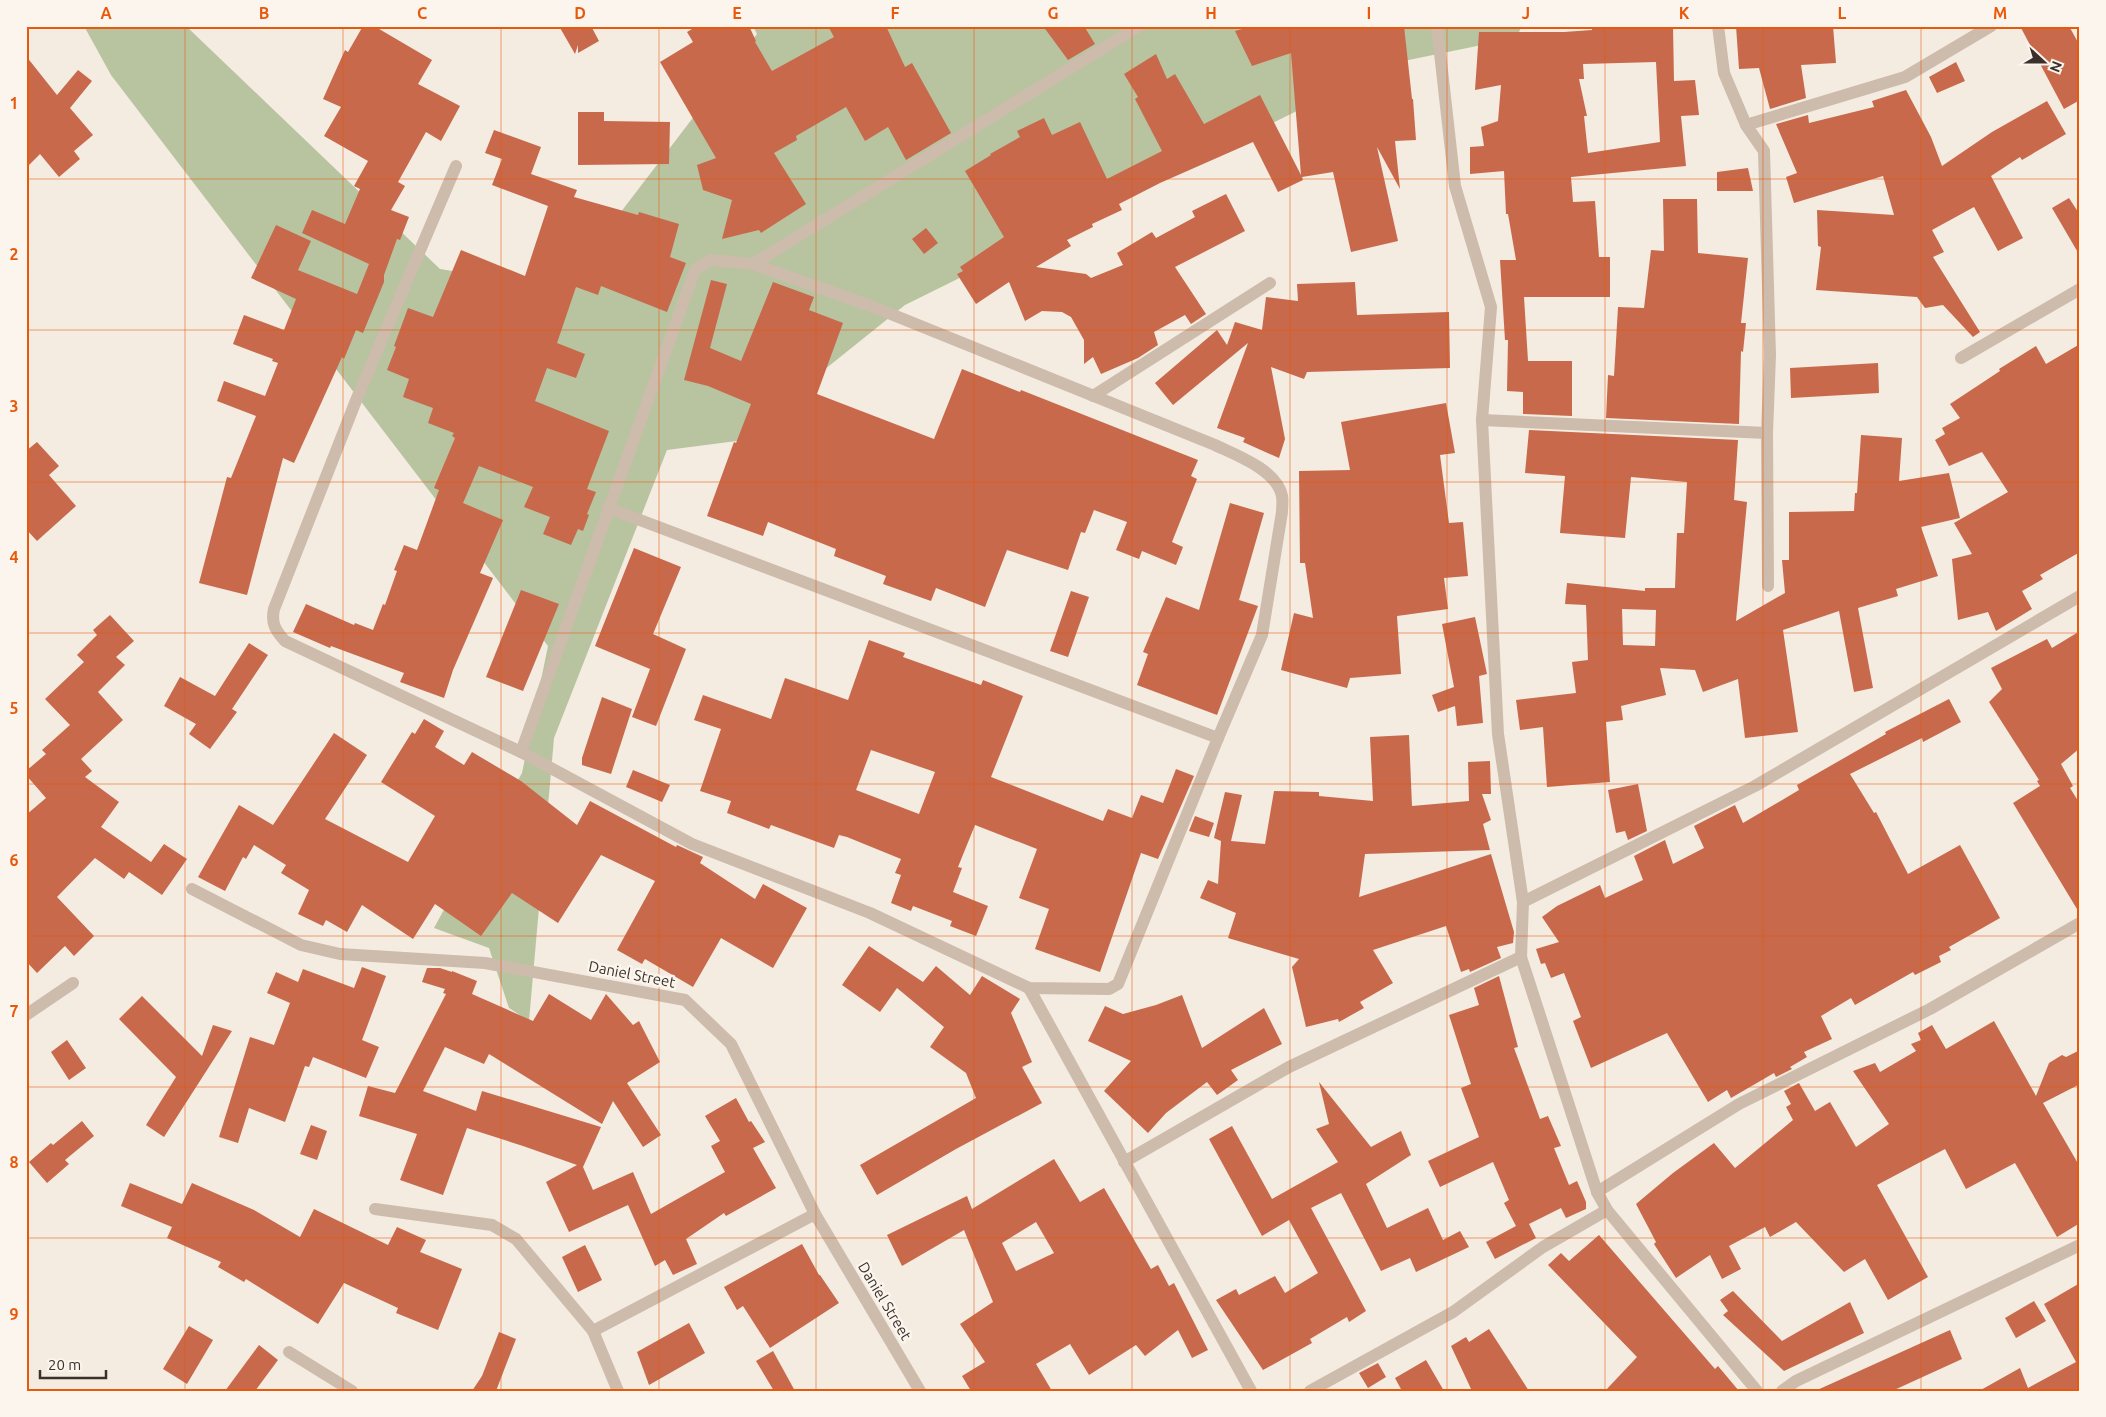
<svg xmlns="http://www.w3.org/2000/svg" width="2106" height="1417" font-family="Ubuntu,sans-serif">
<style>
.green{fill:#b8c4a0}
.building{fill:#c8694b;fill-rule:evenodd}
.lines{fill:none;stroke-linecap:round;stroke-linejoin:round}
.street{stroke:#cdbbac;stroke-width:12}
.grid{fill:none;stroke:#e8590c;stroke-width:1;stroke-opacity:0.55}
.labels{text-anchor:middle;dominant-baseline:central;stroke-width:5;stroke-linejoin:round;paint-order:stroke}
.street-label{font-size:15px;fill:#3b302b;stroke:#fbf5ee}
.neatline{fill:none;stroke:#e8590c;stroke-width:2}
.grid-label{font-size:16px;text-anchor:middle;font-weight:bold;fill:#e8590c}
</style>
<rect width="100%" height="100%" fill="#f4ebe1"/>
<path class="green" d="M84,26H186L440,269L562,289L757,34L753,26H1522L1516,38L1394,63L905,305L824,370L752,439L667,450L554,738L529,1021L509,1008L489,948L434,928L465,871L522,773L548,646L111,75Z"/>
<g class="building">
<path d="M363,26H374L432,60L418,84L460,106L441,141L426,132L398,182L405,186L391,210L409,217L400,240L397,239L384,275V282L363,333L356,330L344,359L342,357L294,463L283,458L247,595L199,583L227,477L231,478L256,416L217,401L224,381L265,396L278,363L272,361L273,359L233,344L244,315L284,330L296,299L251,278L276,225L311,241L298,270L357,294L369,264L302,233L312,210L345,224L360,189L354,186L368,161L324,136L341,107L323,99L345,50L348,52Z"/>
<path d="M559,26H591L599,41L578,53V45L575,54Z"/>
<path d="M697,26H749L756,41L755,42L772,71L834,37L828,26H886L905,67L912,63L951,133L906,160L888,127L865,141L846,107L796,136L797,140L774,153L806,204L761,233L759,230L722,239L732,200L703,190L697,165L716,158L660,62L693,42L687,32Z"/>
<path d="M1043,26H1084L1095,44L1068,60Z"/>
<path d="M1253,26H1404L1412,99H1413L1416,140L1395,141L1400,189L1377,147L1398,241L1351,252L1333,172L1302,177L1303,180L1278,192L1253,142L1160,183L1119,204L1122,210L1092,224L1093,227L1067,240L1071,246L1036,267L1086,274L1091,278L1123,265L1117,253L1152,232L1156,238L1195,217L1192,211L1226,194L1245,231L1175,267L1206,314L1191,324L1185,315L1154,332L1158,345L1138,358L1101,374L1093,357L1084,364V340L1071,317L1062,312L1042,311L1025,321L1009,282L976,304L957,274L963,271L960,267L1004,237L965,171L991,155L990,154L1020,137L1017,131L1044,118L1052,135L1080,122L1107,179L1162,151L1135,99L1138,97L1124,74L1156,54L1167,79L1175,74L1204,124L1260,95L1301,175L1291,53L1252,66L1235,31Z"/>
<path d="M1605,26H1618V28L1673,26L1674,81L1695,80L1699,115L1681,116L1686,166L1571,177L1573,202L1595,201L1599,257H1610V297H1524L1528,361H1572V416L1523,414V392L1507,391L1508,340H1505L1500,260H1516L1508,214H1506L1504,171L1470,174V147L1484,146L1481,127L1498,121L1501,85L1475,90L1479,32H1564L1592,30V27ZM1656,62L1660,142L1588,153L1584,116H1587L1579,79H1584L1583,64Z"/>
<path d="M1736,26H1833L1836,63L1801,65L1806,98L1770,109L1759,68L1739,69Z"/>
<path d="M2020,26H2069L2080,46V100L2064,109Z"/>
<path d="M26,56L57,95L78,70L92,81L70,108L93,135L74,151L80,159L59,177L40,154L26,168Z"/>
<path d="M1956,62L1965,81L1937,93L1929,77Z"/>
<path d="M1906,90L1931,137L1942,166L1992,132L2047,101L2066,134L2022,160L2020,157L1991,176L2023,238L1998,251L1974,207L1932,230L1944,252L1933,257L1980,332L1973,337L1943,305L1925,308L1917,297L1816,290L1821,247L1818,246L1817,210L1894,215L1883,176L1794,203L1786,177L1797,173L1776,124L1808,115L1809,123L1874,107L1872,101Z"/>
<path d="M578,112H604V121L670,122L669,164L578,165Z"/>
<path d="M494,130L541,147L531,174L577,190L574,197L638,215L639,212L679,224L670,257L686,263L667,312L601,286L598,295L576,287L557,343L585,354L576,378L547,368L535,401L609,431L587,489L596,492L587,514L589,515L583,531L578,529L571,545L543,534L550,517L524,507L533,487L479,466L463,503L503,520L480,573L493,578L453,670L444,698L400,682L404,673L331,646L330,648L293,632L306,604L354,625L355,623L373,630L383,604L385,605L397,571L394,570L404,545L417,550L439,490L434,488L455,438L452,436L454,433L428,423L433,408L403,397L409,379L387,370L396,347L394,346L408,308L433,317L461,250L525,276L548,206L492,185L502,159L485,153Z"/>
<path d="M1748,168L1753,191H1717V172Z"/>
<path d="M2069,198L2080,215V256L2052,208Z"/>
<path d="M1663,199H1697L1698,253L1748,258L1741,323H1746L1743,352L1741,351L1739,424L1606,418L1608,375L1614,376L1618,307L1644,308L1651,250L1664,251Z"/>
<path d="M926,228L938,243L924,254L912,239Z"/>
<path d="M711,280L727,284L710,348L741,361L773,282L814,297L809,310L843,323L817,394L934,439L962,369L1020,392L1021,390L1198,460L1191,476L1197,479L1172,542L1183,547L1176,565L1142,551L1139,559L1116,550L1127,522L1094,510L1085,533L1081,532L1068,570L1007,550L985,607L936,588L931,601L883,584L886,576L834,556L836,549L768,522L763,536L707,516L734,442L736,443L751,404L708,386L684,380Z"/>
<path d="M1355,282L1357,315L1449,312L1450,368L1307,372L1304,379L1271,367L1285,439L1279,458L1243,442L1245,438L1217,428L1248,343L1173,405L1155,383L1217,330L1227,345L1235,322L1262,330L1266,297L1298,301L1297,284Z"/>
<path d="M2080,344V552L2040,575L2043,579L2022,591L2032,609L1996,631L1988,612L1958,620L1952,559L1972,554L1954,523L2008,492L1982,452L1949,466L1935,440L1945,434L1942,428L1960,418L1950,404L2000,371L1999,369L2036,346L2046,364Z"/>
<path d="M1878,363L1879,393L1791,398L1790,368Z"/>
<path d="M1446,403L1455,453L1440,455L1449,523L1463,522L1468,576L1444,578L1448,609L1397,616L1401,674L1350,678L1347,688L1281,670L1294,613L1313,618L1305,563H1300L1299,471L1350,470L1341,422Z"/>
<path d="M1529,430L1738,440L1734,500L1747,502L1736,621L1785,593L1782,560H1789V512L1854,511L1855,493H1857L1861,435L1902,438L1899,481L1949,473L1960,518L1921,527L1938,576L1896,589L1898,596L1858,608L1873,688L1854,692L1839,611L1783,630L1798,732L1745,738L1738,679L1703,692L1695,670L1660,668L1666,695L1621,706L1623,720L1606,722L1610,782L1547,787L1543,727L1520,730L1516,700L1576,693L1572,662L1588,660L1586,605L1565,604L1567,583L1645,591V588H1675L1677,533H1684L1687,482L1631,477L1625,538L1560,533L1565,476L1525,473ZM1622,609L1656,610L1655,646L1623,645Z"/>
<path d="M37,442L59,466L49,475L76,506L37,541L26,529V451Z"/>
<path d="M1230,503L1264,513L1239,600L1258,606L1217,715L1137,685L1148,654L1143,652L1166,597L1199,610Z"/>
<path d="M634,548L681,567L653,634L686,649L656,726L632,717L650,669L595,646Z"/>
<path d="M521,590L559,604L523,691L486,677Z"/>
<path d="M1071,591L1089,597L1068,657L1050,651Z"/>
<path d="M110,615L134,641L116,657L125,665L98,692L123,720L81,759L92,771L85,777L119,802L101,827L151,862L164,844L187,859L162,895L129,872L124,879L95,858L57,897L94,936L74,956L65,946L37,973L26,961V815L46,798L26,775V771L46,754L42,750L70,725L45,699L84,662L77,655L97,635L93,630Z"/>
<path d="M1475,617L1487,674L1479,676L1483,723L1457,726L1455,706L1438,712L1432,695L1454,687L1442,624Z"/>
<path d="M2080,631V748L2061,764L2073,786L2070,788L2080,804V914L2013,803L2040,786L2037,781L2039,780L1989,702L2002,689L1991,668L2047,639L2052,648Z"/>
<path d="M869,640L905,653L903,657L981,685L983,680L1023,696L991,777L1103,821L1108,809L1132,818L1141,795L1163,803L1176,769L1194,776L1158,859L1141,853L1100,972L1035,949L1049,909L1019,898L1037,849L975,825L958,867L962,868L953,892L988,906L976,936L950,926L952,921L913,906L911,911L891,903L901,875L895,873L901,859L847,837L839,835L834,848L771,825L769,829L727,813L731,801L700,791L721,729L694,720L703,695L771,719L785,678L848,700ZM871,750L935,772L919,814L856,790Z"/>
<path d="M249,643L268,655L232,709L237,712L210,749L189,734L196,724L164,706L180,677L215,696Z"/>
<path d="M602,697L632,709L611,774L582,765V758Z"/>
<path d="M1949,699L1961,722L1923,742L1922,738L1850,774L1874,813L1876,812L1908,874L1960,845L2000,918L1949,947L1951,950L1939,956L1941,962L1915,975L1913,972L1855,1005L1851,998L1821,1016L1832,1039L1804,1052L1807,1057L1790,1067L1792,1069L1776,1077L1774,1073L1731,1098L1727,1090L1708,1102L1667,1033L1591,1068L1573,1021L1581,1017L1564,973L1551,978L1545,963L1541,964L1536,949L1559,942L1542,917L1557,906L1600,885L1605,898L1643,880L1634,856L1665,840L1673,864L1704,848L1694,826L1735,805L1743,823L1799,790L1797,785L1886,734L1885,732Z"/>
<path d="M424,719L444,731L435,747L464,765L472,752L521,781L577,825L590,801L676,847L677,845L703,857L700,863L755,899L763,884L807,908L773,968L721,938L693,987L645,959L642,964L617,950L655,881L601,855L558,923L512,893L481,936L435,904L413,939L362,905L347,932L326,920L323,926L298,914L309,890L281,873L286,865L254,845L246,859L243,857L225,891L198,877L239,805L273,825L334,733L367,755L325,819L408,862L435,816L381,782L412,732L415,734Z"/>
<path d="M1409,735L1412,806L1469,801L1468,762L1490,761L1491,794H1482L1491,820L1483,824L1490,850L1365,854L1359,897L1491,854L1514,932L1513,943L1497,947L1501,958L1470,972L1469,969L1461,972L1446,926L1373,950L1393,983L1360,1002L1364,1008L1339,1022L1338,1019L1306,1027L1292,967L1299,959L1228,938L1236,913L1200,898L1208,880L1218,884L1221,841L1214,838L1225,792L1242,795L1231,841L1265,844L1274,791L1319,792V796L1373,801L1370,737Z"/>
<path d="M633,770L670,785L662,802L626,787Z"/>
<path d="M1638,784L1647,831L1628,840L1625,831L1616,833L1608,790Z"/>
<path d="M1195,816L1214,823L1209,837L1189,831Z"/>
<path d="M869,946L923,982L936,966L970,995L982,976L1020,999L1011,1013L1032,1062L1022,1067L1042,1103L956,1149L877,1195L860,1165L976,1098L966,1073L930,1047L944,1027L897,988L880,1012L842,985Z"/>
<path d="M362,967L386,976L362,1040L379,1047L366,1078L313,1057L309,1067L305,1066L285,1122L249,1108L238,1143L219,1137L250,1037L274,1045L290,1003L267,993L276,972L298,982L303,969L354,988Z"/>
<path d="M427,968H440L452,972V971L477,981L472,994L533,1021L549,994L591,1020L606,994L633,1025L639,1021L660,1062L627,1083L661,1135L643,1147L613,1101L602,1124L489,1054L484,1064L445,1047L423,1091L476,1111L482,1091L601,1127L583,1167L593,1190L633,1172L651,1214L725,1172L711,1146L720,1141L705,1116L736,1098L749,1122L751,1121L765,1142L753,1148L776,1188L726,1216L724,1213L686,1239L697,1264L673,1275L665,1260L655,1266L628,1205L569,1232L546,1182L577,1165L523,1146L467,1128L443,1195L400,1180L417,1134L359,1116L368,1086L395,1093L446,994L443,993L445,989L422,982Z"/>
<path d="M1499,976L1518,1047L1514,1048L1540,1119L1548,1116L1561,1146L1554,1148L1569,1185L1577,1181L1586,1202V1209L1566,1218L1561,1208L1529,1224L1536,1238L1495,1259L1486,1242L1516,1226L1504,1203L1509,1200L1493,1162L1440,1187L1428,1161L1479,1137L1461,1088L1471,1084L1449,1015L1479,1005L1474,988Z"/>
<path d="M1182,995L1202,1048L1264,1008L1282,1044L1231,1070L1238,1080L1217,1095L1207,1082L1166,1113L1148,1133L1104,1091L1131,1061L1088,1041L1105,1006L1123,1014L1156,1005Z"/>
<path d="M142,996L202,1056L213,1025L232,1031L164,1137L146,1125L176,1077L119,1019Z"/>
<path d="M1994,1021L2036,1096L2049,1063L2062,1055L2066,1057L2080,1050V1084L2043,1103L2080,1167V1223L2057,1237L2015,1163L1966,1189L1945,1149L1877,1185L1928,1277L1888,1300L1865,1259L1844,1272L1796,1222L1770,1237L1765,1227L1729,1246L1741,1269L1722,1279L1710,1255L1676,1278L1654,1244L1656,1242L1636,1204L1673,1173L1714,1143L1735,1168L1793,1120L1786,1107L1791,1104L1784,1091L1799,1083L1815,1111L1830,1102L1856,1147L1889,1124L1853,1071L1875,1063L1880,1072L1916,1051L1911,1044L1921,1040L1918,1033L1932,1025L1946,1049Z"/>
<path d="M67,1040L86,1068L69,1080L51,1052Z"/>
<path d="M1319,1082L1371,1147L1401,1131L1411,1155L1366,1184L1387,1228L1428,1208L1443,1240L1460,1231L1469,1247L1416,1272L1410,1258L1381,1271L1341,1193L1311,1208L1366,1311L1349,1322L1347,1317L1310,1339L1312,1343L1263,1370L1216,1300L1236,1289L1239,1295L1275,1276L1285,1293L1318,1273L1289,1220L1262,1236L1209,1139L1232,1126L1272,1199L1338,1162L1316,1129L1329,1124Z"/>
<path d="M82,1121L94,1136L65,1160L69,1164L47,1183L29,1162L51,1143L53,1145Z"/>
<path d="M311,1125L327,1131L317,1160L300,1154Z"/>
<path d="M1054,1159L1080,1202L1104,1188L1151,1269L1158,1265L1169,1286L1174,1283L1208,1350L1192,1358L1178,1330L1145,1356L1136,1345L1089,1375L1070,1344L1036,1364L1052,1391H971L962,1376L985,1362L960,1324L993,1302L964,1230L902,1266L887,1235L967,1196L972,1209ZM1036,1222L1054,1253L1016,1271L1002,1243Z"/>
<path d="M130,1183L182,1204L192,1183L254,1210L300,1237L314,1209L388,1245L397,1227L426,1240L420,1252L462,1269L438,1330L396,1313L398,1308L344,1283L318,1324L246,1279L244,1282L218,1267L221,1262L167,1238L172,1227L121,1206Z"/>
<path d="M1599,1235L1715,1369L1718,1366L1739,1391H1605L1637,1357L1548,1265L1561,1253L1569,1261Z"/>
<path d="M802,1244L819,1275H820L839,1303L770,1348L743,1306L737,1310L724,1287Z"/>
<path d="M585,1245L602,1280L578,1292L562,1257Z"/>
<path d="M2080,1283V1391H1979L2020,1368L2028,1388L2076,1362L2044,1304Z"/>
<path d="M1733,1291L1782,1341L1850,1302L1864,1333L1784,1371L1723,1315L1728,1311L1720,1300Z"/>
<path d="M2034,1301L2046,1321L2016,1338L2005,1318Z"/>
<path d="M689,1323L705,1353L649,1385L637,1352Z"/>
<path d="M189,1326L213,1340L187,1384L163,1369Z"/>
<path d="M1489,1329L1529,1391H1472L1451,1346L1466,1337L1469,1342Z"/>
<path d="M1950,1330L1962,1359L1892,1391H1815Z"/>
<path d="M499,1332L516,1339L496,1391H472L482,1376Z"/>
<path d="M259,1345L278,1360L255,1391H225Z"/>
<path d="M773,1351L795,1391H774L756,1361Z"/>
<path d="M1426,1360L1444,1391H1402L1395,1378Z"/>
<path d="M1378,1363L1386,1377L1368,1388L1359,1373Z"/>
</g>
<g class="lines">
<g class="street">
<path d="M1437,26L1455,186L1491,307L1482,420L1498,734L1523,902L1521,957L1597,1192L1607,1210L1757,1391"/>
<path d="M1718,26L1724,73L1746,125"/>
<path d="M456,166L357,398L274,609C271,623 275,630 285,641L521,752L692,844L870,913L1029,988L1109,989L1118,984L1218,738L608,508"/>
<path d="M753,264L1139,26"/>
<path d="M1961,358L2080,289"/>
<path d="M1093,396L1270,283"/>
<path d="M1482,420L1767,433"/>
<path d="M1768,586L1767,433L1770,355L1764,151L1746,125L1905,77L1991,26"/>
<path d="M521,752L691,281L696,269L711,260L753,264L876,308L1215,445C1236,455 1277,470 1282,496C1283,501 1282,507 1282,512L1262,635L1218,738"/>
<path d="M192,889L301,945L340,954L485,963L685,1000L731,1044L815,1214L920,1391"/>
<path d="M1523,902L1755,786L2080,596"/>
<path d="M1029,988L1251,1391"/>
<path d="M26,1015L73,983"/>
<path d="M1124,1162L1289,1067L1521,957"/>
<path d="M1597,1192L1739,1104L1930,1009L2080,923"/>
<path d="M375,1209L492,1225L516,1239L593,1331L815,1214"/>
<path d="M593,1331L618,1391"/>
<path d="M289,1352L352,1391"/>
<path d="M1310,1391L1453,1312L1543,1247L1607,1210"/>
<path d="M1782,1391L1796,1381L2080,1245"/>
</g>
</g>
<path class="grid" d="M185,26V1391M343,26V1391M501,26V1391M659,26V1391M816,26V1391M974,26V1391M1132,26V1391M1290,26V1391M1447,26V1391M1605,26V1391M1763,26V1391M1921,26V1391M26,179H2080M26,330H2080M26,482H2080M26,633H2080M26,784H2080M26,936H2080M26,1087H2080M26,1238H2080"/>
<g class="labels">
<g class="street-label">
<text transform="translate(632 974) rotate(11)">Daniel Street</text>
<text transform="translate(885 1301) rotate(59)">Daniel Street</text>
</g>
</g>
<rect width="2106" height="1417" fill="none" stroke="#fbf5ee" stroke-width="55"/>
<g transform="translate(2044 62) rotate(111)" stroke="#fbf5ee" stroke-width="4" paint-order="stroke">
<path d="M0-4L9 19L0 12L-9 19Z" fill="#3b302b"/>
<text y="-8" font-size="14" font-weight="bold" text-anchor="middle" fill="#3b302b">N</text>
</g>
<path d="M40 1370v8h66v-8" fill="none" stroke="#3b302b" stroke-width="2.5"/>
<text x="48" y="1370" font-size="15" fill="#3b302b" stroke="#fbf5ee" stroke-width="4" paint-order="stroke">20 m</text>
<rect x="28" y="28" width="2050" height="1362" class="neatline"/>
<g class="grid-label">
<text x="106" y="19">A</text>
<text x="264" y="19">B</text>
<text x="422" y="19">C</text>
<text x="580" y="19">D</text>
<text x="737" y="19">E</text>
<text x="895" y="19">F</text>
<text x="1053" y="19">G</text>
<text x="1211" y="19">H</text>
<text x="1369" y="19">I</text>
<text x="1526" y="19">J</text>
<text x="1684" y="19">K</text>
<text x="1842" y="19">L</text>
<text x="2000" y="19">M</text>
<text x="14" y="109">1</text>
<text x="14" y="260">2</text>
<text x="14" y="412">3</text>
<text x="14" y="563">4</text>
<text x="14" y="714">5</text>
<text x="14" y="866">6</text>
<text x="14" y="1017">7</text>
<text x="14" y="1168">8</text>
<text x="14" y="1320">9</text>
</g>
</svg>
